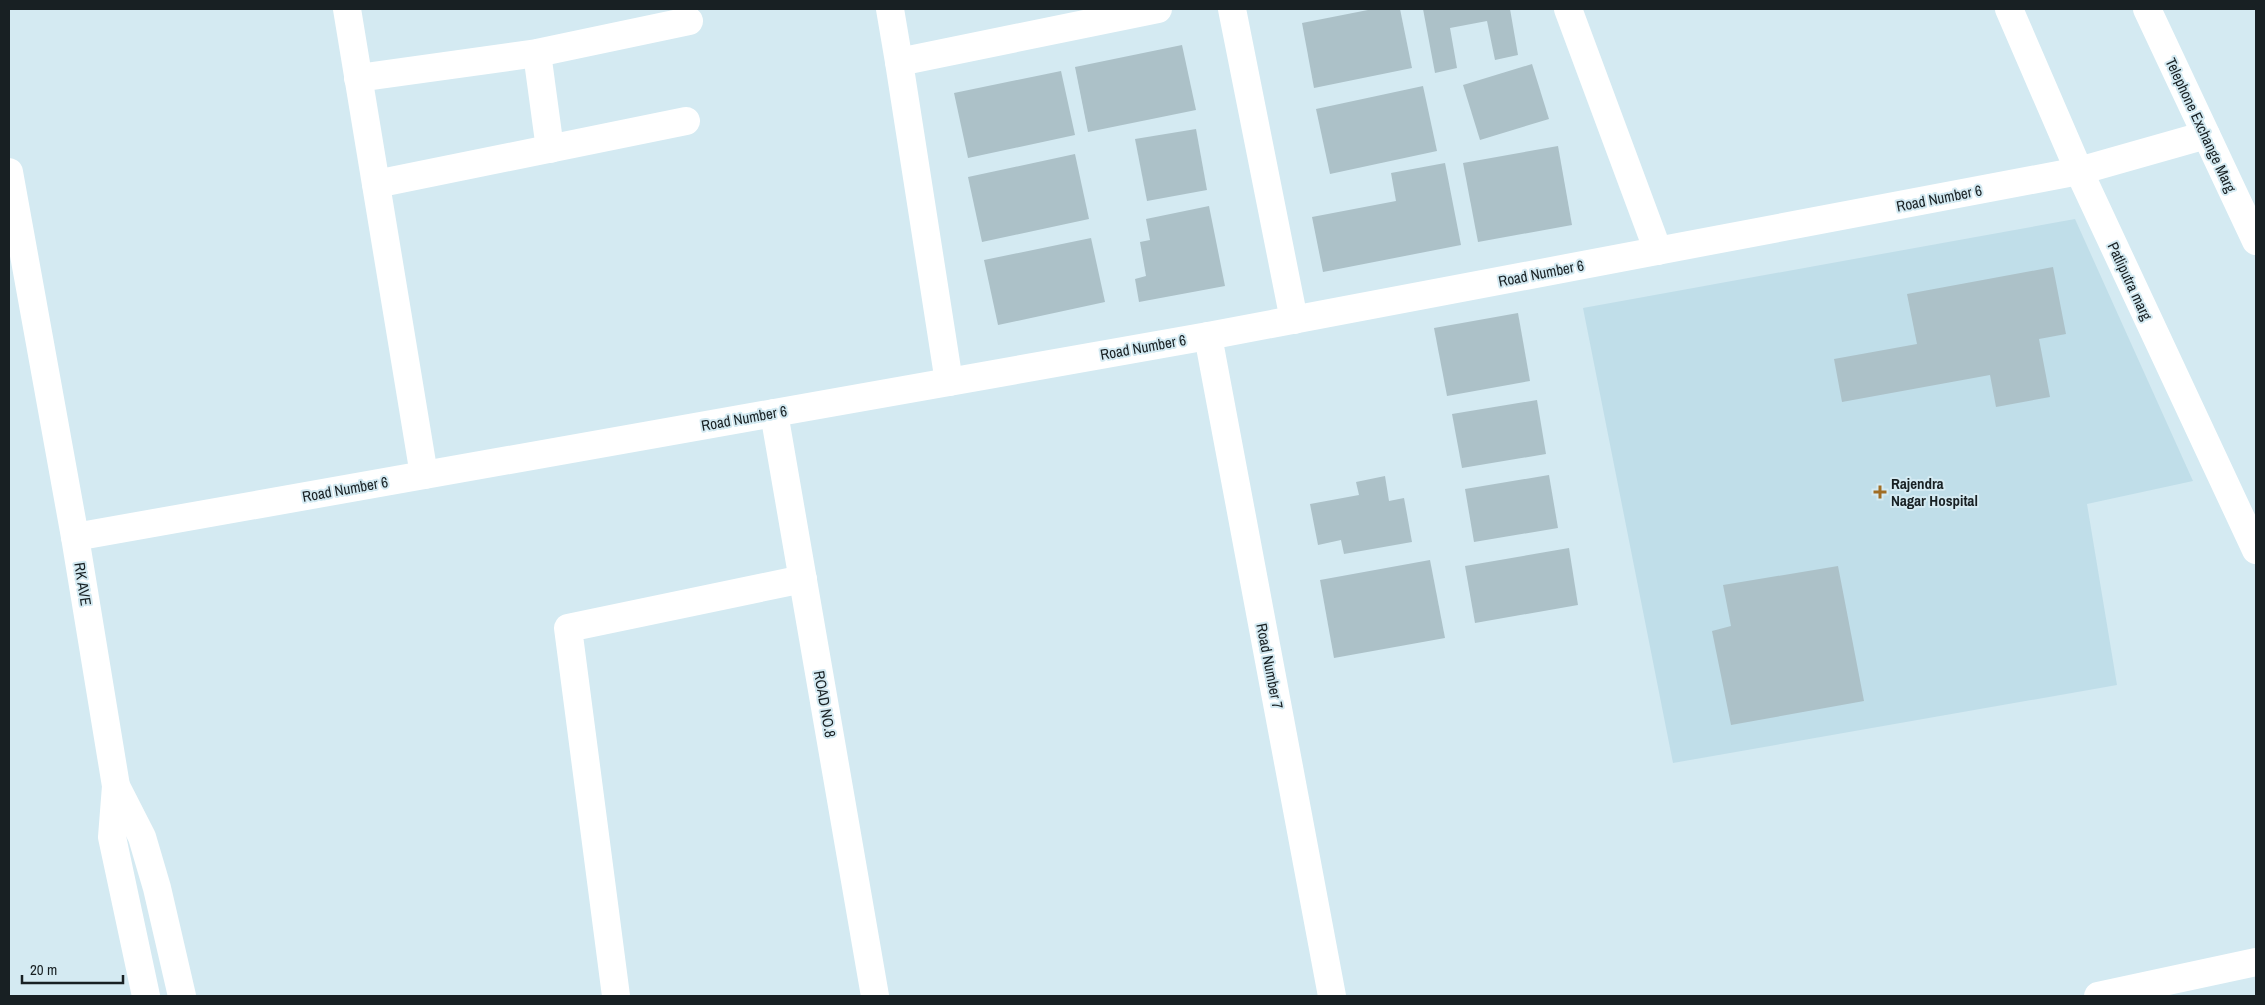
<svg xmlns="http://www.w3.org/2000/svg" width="2265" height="1005" font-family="'Archivo Narrow',sans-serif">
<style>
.built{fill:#c0dee9}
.building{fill:#acc1c8}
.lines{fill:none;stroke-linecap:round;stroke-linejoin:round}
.minor{stroke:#fff;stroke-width:28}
.secondary{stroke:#fff;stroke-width:28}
.poi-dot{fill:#a06d24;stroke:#d4eaf2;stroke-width:2}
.labels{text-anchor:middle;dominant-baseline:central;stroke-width:4;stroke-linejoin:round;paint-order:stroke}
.street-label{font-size:15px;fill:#182023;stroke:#d4eaf2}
.poi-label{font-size:15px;font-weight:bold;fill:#182023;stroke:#d4eaf2;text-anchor:start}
</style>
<rect width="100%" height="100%" fill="#d4eaf2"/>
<path class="built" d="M2075,219L2193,481L2087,504L2117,685L1673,763L1583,308Z"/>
<g class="building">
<path d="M1373,9H1400L1412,68L1314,88L1302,23Z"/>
<path d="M1423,9H1510L1518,55L1495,60L1487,21L1450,28L1457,68L1435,73Z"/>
<path d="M1182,45L1196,110L1088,132L1075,67Z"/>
<path d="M1532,64L1549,119L1480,140L1463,85Z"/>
<path d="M1061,71L1075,135L968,158L954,93Z"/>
<path d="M1423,86L1437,151L1330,174L1316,109Z"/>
<path d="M1196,129L1207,190L1147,201L1135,139Z"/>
<path d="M1558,146L1572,225L1478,242L1463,163Z"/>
<path d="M1075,154L1089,219L982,242L968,177Z"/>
<path d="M1445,163L1461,245L1323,272L1312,217L1396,201L1391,173Z"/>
<path d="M1209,206L1225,286L1139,302L1135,279L1146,276L1140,242L1150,240L1146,219Z"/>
<path d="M1091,238L1105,302L998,325L984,260Z"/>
<path d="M2053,267L2066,334L2039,339L2050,397L1996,407L1990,375L1842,402L1834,359L1917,344L1907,294Z"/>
<path d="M1518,313L1530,381L1447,396L1434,328Z"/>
<path d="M1537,400L1546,454L1462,468L1452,414Z"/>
<path d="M1549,475L1558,528L1474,542L1465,489Z"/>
<path d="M1385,476L1389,501L1404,498L1412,542L1344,554L1341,540L1318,545L1310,504L1359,495L1356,482Z"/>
<path d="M1569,548L1578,605L1475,623L1465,566Z"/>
<path d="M1430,560L1445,638L1334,658L1320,580Z"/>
<path d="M1838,566L1864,701L1731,725L1712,631L1731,626L1723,585Z"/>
</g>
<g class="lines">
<g class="minor">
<path d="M347,9L424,475"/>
<path d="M890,9L899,62"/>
<path d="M1232,9L1294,320"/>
<path d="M1568,9L1658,251"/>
<path d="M537,53L550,149"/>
<path d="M358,78L537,53L689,21"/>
<path d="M376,184L686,121"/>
<path d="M1208,336L1332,996"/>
<path d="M949,382L899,62L1158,9"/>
<path d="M774,413L875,996"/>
<path d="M75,537L1208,336L2079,171L2206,135"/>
<path d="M616,996L568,628L803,579"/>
<path d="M2098,996L2256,962"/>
</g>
<g class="secondary">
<path d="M2009,9L2079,171L2256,550"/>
<path d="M2147,9L2256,241"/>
<path d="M9,172L75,537L116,786L112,837L146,996"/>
<path d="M116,786L142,837L157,888L182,996"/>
</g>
</g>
<path class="poi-dot" d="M1877.5 484.5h5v5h5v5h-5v5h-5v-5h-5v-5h5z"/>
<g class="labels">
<g class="street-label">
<text transform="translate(2201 125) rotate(65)">Telephone Exchange Marg</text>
<text transform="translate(1939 198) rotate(-11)">Road Number 6</text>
<text transform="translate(1541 273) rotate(-11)">Road Number 6</text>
<text transform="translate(2130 281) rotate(65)">Patliputra marg</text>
<text transform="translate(1143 347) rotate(-10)">Road Number 6</text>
<text transform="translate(744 418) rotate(-10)">Road Number 6</text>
<text transform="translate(345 489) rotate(-10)">Road Number 6</text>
<text transform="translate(83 584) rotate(81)">RK AVE</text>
<text transform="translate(1270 666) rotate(79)">Road Number 7</text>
<text transform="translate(825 704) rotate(80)">ROAD NO.8</text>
</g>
<g class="poi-label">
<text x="1891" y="483">Rajendra<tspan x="1891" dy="17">Nagar Hospital</tspan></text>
</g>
</g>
<rect width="2265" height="1005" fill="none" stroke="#182023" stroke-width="20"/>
<path d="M22 975v8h101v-8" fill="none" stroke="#182023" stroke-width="2.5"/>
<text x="30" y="975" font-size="15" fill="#182023" stroke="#d4eaf2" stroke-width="4" paint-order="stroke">20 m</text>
</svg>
